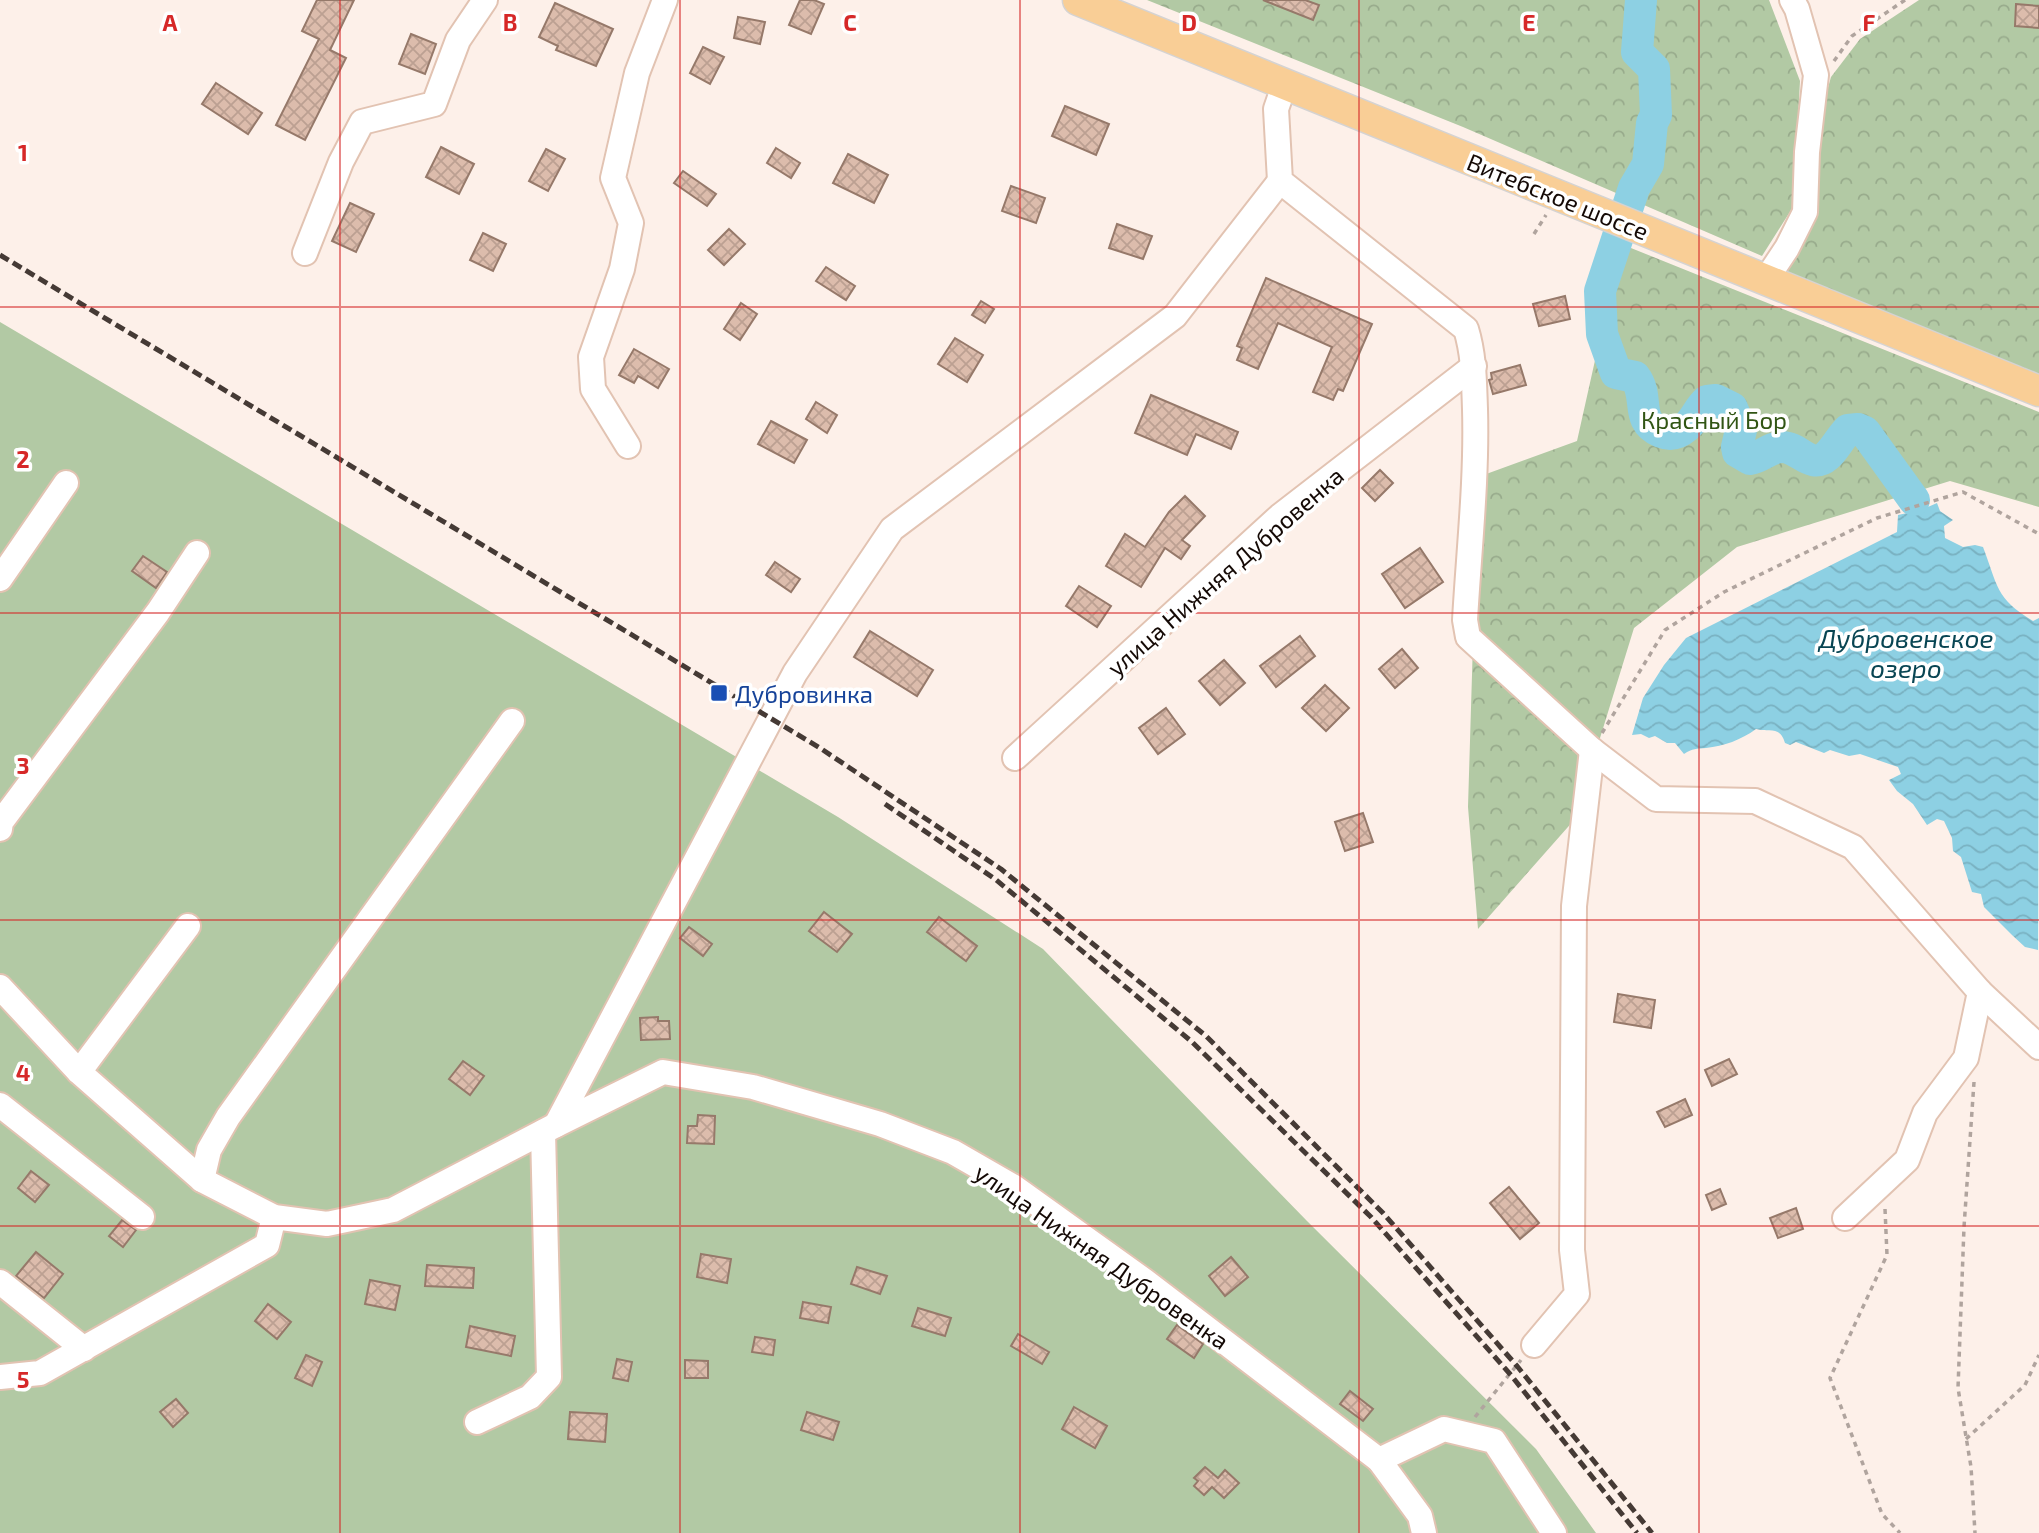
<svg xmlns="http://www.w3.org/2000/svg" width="2039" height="1533" font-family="'Exo 2',sans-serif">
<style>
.forest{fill:url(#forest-crowns)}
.garden{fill:#b2c9a4}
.water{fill:url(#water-waves)}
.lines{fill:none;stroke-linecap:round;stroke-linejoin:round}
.river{stroke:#8dd0e3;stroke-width:32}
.building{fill:url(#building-cross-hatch);stroke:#96796a;stroke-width:2}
.minor-casing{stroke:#e2c3b2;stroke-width:28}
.major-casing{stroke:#d5d3d2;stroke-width:33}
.path{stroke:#b0a49e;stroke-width:3.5;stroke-dasharray:5 5;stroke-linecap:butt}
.minor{stroke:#fff;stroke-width:24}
.major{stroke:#f9ce96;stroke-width:30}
.rail{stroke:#453a35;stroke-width:5;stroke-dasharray:10 5;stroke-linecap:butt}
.grid{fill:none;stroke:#d62828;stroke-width:2;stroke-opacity:0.55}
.transit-dot{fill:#1a4fb4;stroke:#fff;stroke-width:2.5}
.labels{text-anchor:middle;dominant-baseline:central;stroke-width:7;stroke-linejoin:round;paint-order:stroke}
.street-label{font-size:24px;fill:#140905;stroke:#fff}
.park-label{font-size:24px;fill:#315514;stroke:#fff}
.transit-label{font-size:24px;fill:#164399;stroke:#fff;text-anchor:start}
.water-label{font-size:26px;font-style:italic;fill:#084553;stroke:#fff}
.grid-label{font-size:23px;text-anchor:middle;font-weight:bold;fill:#d62828;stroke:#fff;stroke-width:7;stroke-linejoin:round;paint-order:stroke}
</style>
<defs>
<pattern id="forest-crowns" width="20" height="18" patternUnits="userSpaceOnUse" patternTransform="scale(1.75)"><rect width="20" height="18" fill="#b2c9a4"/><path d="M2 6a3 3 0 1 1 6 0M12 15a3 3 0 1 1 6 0" fill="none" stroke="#98ab8c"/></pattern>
<pattern id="water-waves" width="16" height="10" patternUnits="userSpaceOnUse" patternTransform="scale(1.75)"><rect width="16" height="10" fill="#8dd0e3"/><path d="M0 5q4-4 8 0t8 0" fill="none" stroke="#79b1c1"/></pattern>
<pattern id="building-cross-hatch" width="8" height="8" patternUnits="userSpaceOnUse" patternTransform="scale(1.75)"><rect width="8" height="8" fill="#dcbcac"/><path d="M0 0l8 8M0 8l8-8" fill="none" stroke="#bca092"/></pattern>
</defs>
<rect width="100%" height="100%" fill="#fdf0e9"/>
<g class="forest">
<path d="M1147,0H1769L1800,81L1793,207L1762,256L1463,127Z"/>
<path d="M1919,0H2039V381L1775,276L1831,77L1860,39Z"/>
<path d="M1621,244L2039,412V507L1950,481L1737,547L1634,628L1575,819L1478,929L1468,807L1478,477L1577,441Z"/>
</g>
<path class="garden" d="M0,322L838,817L1043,949L1307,1221L1536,1449L1596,1533H0Z"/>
<path class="water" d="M1937,503L1940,511L1953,520L1944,526L1945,538L1963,547L1975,545L1983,547C1998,586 1995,598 2033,621L2039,618L2038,950L2025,947L2012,935L1984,907L1981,894L1972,892L1961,857L1953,851L1952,838L1944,821L1937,819L1927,825L1913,804L1897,791L1889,780L1901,774L1898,767L1860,754L1849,756L1830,750L1824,753L1796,742L1790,745L1785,743C1780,725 1769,733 1756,729C1741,740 1724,746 1706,748C1696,749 1693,748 1684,754L1675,743H1667L1655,736L1649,738L1641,734L1632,735L1643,698L1664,665L1686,638L1897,532L1898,515L1921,510Z"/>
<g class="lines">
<path class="river" d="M1641,0L1637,52L1654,69L1656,115L1652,123L1648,164L1634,188L1600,291L1602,334L1616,373L1635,377C1650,397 1634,421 1661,432C1671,436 1678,434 1686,427C1695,420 1698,409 1707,401L1716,400L1732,408L1741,430L1737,447L1738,452L1750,459C1762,457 1770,447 1782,447C1799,447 1811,470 1827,456C1835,449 1840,438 1848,430L1858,429L1865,432L1914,500"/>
</g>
<g class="building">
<path d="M317,0H354L330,50L346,58L305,140L276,125L319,39L302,31Z"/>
<path d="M800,0H814L824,4L811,34L789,25Z"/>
<path d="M1263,0H1305L1319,5L1313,20Z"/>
<path d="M555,3L613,29L596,66L556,50L558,46L539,37Z"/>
<path d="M2016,4L2039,6V28L2015,26Z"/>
<path d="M738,17L765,22L760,44L734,38Z"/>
<path d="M411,34L436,44L425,74L399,64Z"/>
<path d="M703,47L724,57L710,84L690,73Z"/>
<path d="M216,83L262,113L248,134L202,104Z"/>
<path d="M1065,106L1109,124L1096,155L1052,136Z"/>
<path d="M441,147L474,164L459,194L426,177Z"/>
<path d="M776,148L800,163L791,178L767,163Z"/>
<path d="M546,149L565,159L548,191L529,181Z"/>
<path d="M848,154L888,175L874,203L833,183Z"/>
<path d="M683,171L716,194L707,206L674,183Z"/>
<path d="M1011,186L1045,198L1036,223L1002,211Z"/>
<path d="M350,203L374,214L356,252L332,241Z"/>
<path d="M1117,224L1152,236L1143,259L1109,248Z"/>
<path d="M729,229L745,244L724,265L708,250Z"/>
<path d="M483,233L506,244L493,271L470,260Z"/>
<path d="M826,267L855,286L846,300L816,281Z"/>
<path d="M1266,278L1372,324L1343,391L1338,389L1333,400L1313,392L1332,347L1278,323L1258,369L1237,360L1242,348L1237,346Z"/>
<path d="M1565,296L1570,319L1539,326L1533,304Z"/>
<path d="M981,301L994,309L985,323L972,315Z"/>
<path d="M741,303L757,314L740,340L724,329Z"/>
<path d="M955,338L983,355L967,382L938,364Z"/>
<path d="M634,349L669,369L658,388L638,376L634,383L619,375Z"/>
<path d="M1520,365L1526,385L1493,394L1489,380L1492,379L1491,373Z"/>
<path d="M1151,395L1238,432L1231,449L1196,434L1187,455L1135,433Z"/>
<path d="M816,402L837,415L827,433L806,419Z"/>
<path d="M771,421L807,440L794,463L758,444Z"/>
<path d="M1380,470L1393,483L1375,501L1362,488Z"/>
<path d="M1185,496L1205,516L1182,540L1190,546L1181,559L1165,548L1141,587L1106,566L1125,534L1145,547L1169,512Z"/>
<path d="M1420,548L1443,582L1405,608L1382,574Z"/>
<path d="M143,556L167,572L156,588L132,571Z"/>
<path d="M775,562L800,579L791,592L766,575Z"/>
<path d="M1079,586L1111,606L1097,627L1066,606Z"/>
<path d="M870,631L933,670L917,696L854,657Z"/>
<path d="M1300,636L1315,656L1276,687L1260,666Z"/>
<path d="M1402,649L1418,668L1395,688L1379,669Z"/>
<path d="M1224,660L1245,683L1220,705L1199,681Z"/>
<path d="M1325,685L1349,708L1326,731L1302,708Z"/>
<path d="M1166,708L1185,734L1158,754L1139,728Z"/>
<path d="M1363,813L1373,842L1345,851L1335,822Z"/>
<path d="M824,912L852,934L837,952L809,931Z"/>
<path d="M939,917L977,946L966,961L927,932Z"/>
<path d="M689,927L712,944L703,956L680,938Z"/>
<path d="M1618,994L1655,1000L1651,1028L1614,1022Z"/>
<path d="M658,1017V1021H669L670,1039L641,1040L640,1018Z"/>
<path d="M1729,1059L1737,1074L1712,1086L1705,1070Z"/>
<path d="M463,1061L484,1076L470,1095L449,1079Z"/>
<path d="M1685,1099L1692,1115L1665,1127L1657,1112Z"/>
<path d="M698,1115L715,1116L714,1144L687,1143L688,1126H697Z"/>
<path d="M31,1171L49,1185L35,1202L18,1188Z"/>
<path d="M1509,1187L1539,1223L1520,1239L1490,1203Z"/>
<path d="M1720,1189L1726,1204L1712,1210L1706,1195Z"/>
<path d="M1796,1208L1803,1229L1778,1238L1770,1218Z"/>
<path d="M122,1220L136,1230L123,1247L109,1236Z"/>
<path d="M36,1252L63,1274L44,1298L16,1276Z"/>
<path d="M701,1254L731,1259L727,1283L697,1277Z"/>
<path d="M1231,1257L1248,1277L1225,1296L1209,1276Z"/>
<path d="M427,1265L474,1268L473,1288L425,1286Z"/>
<path d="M857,1267L887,1276L880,1294L851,1284Z"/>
<path d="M370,1280L400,1286L395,1310L365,1304Z"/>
<path d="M803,1302L831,1307L828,1323L800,1318Z"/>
<path d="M268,1304L291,1322L277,1339L255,1321Z"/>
<path d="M918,1308L951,1318L945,1336L912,1326Z"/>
<path d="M1177,1325L1203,1344L1194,1358L1167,1339Z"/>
<path d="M470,1326L515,1336L511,1356L466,1347Z"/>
<path d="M1018,1334L1049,1352L1042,1364L1011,1346Z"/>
<path d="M755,1337L775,1340L773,1355L752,1352Z"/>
<path d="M306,1355L322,1362L312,1386L295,1378Z"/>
<path d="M617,1359L632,1362L628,1381L613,1378Z"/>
<path d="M685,1360L708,1361V1378H685Z"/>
<path d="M1350,1391L1373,1409L1363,1421L1340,1404Z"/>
<path d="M176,1399L188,1413L173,1427L160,1412Z"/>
<path d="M1074,1407L1107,1426L1095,1448L1062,1429Z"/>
<path d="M570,1412L607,1414L605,1442L568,1439Z"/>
<path d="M807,1412L839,1422L833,1440L801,1430Z"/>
<path d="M1205,1467L1218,1478L1225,1470L1239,1483L1224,1498L1212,1487L1204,1495L1194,1486L1198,1481L1194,1478Z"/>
</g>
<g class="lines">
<g class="minor-casing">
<g id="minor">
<path d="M1285,83L1276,109L1280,181L1466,329C1474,355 1474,381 1475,409C1477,479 1469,550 1465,620L1468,637L1592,750L1656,799L1755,801L1853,847L1980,992L2039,1047"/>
<path d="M305,253L341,162L362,122L434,104L458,40L485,0"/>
<path d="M1765,281L1787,248L1805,212L1807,152L1816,75L1797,9L1792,0"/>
<path d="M628,446L593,389L591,357L622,269L631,223L613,178L637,73L665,0"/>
<path d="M0,579L66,483"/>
<path d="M1015,758L1280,516L1474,366"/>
<path d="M0,829L1,822L158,612L197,553"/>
<path d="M0,987L79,1072L202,1180L274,1217L327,1224L393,1210L556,1125L663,1072L753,1087L880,1124L953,1152L1014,1187L1145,1281L1379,1460L1420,1516L1424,1533"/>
<path d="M79,1072L188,926"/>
<path d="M0,1105L142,1217"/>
<path d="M556,1125L795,673L892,529L1175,316L1280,181"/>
<path d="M202,1180L209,1150L228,1117L512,721"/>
<path d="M1845,1218L1907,1160L1925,1113L1966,1058L1980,992"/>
<path d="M0,1282L84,1349"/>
<path d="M1534,1345L1577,1294L1572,1250L1574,906L1592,750"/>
<path d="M0,1377L40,1373L267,1245L274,1217"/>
<path d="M477,1422L530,1397L549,1377L543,1132"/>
<path d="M1379,1460L1444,1429L1494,1441L1554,1533"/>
</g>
</g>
<g class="major-casing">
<path id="major" d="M1078,0L2039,391"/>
</g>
<g class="path">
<path d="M1834,61L1852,36L1905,0"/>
<path d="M1534,234L1546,215"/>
<path d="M1602,733L1665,630L1724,592L1877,518L1963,492L2039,534"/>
<path d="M1974,1082L1964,1227L1958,1388L1971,1467L1975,1533"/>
<path d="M1885,1209L1887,1255L1830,1378L1882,1514L1900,1533"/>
<path d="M1475,1417L1521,1360"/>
<path d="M1966,1439L2025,1385L2039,1355"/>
</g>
<use href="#minor" class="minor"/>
<use href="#major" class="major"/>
<g class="rail">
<path d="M0,255L820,748L1001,869L1206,1036L1383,1213L1517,1366L1652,1533"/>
<path d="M885,804L995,879L1191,1041L1371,1217L1510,1374L1637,1533"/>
</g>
</g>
<path class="grid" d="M340,0V1533M680,0V1533M1020,0V1533M1359,0V1533M1699,0V1533M0,307H2039M0,613H2039M0,920H2039M0,1226H2039"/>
<rect class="transit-dot" x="710" y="684" width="18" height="18" rx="3.5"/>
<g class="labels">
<g class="street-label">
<text transform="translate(1558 196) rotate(22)">Витебское шоссе</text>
<text transform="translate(1225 571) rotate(-41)">улица Нижняя Дубровенка</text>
<text transform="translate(1102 1256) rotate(35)">улица Нижняя Дубровенка</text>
</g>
<g class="park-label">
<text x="1714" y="419">Красный Бор</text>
</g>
<g class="transit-label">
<text x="735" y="693">Дубровинка</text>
</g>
<g class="water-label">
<text x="1906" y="637">Дубровенское<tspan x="1906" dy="30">озеро</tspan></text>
</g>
</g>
<g class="grid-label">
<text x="170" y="31">A</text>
<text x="510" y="31">B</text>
<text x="850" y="31">C</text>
<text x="1189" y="31">D</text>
<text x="1529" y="31">E</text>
<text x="1869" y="31">F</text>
<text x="23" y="161">1</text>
<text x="23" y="468">2</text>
<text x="23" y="774">3</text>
<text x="23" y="1081">4</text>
<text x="23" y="1388">5</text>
</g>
</svg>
